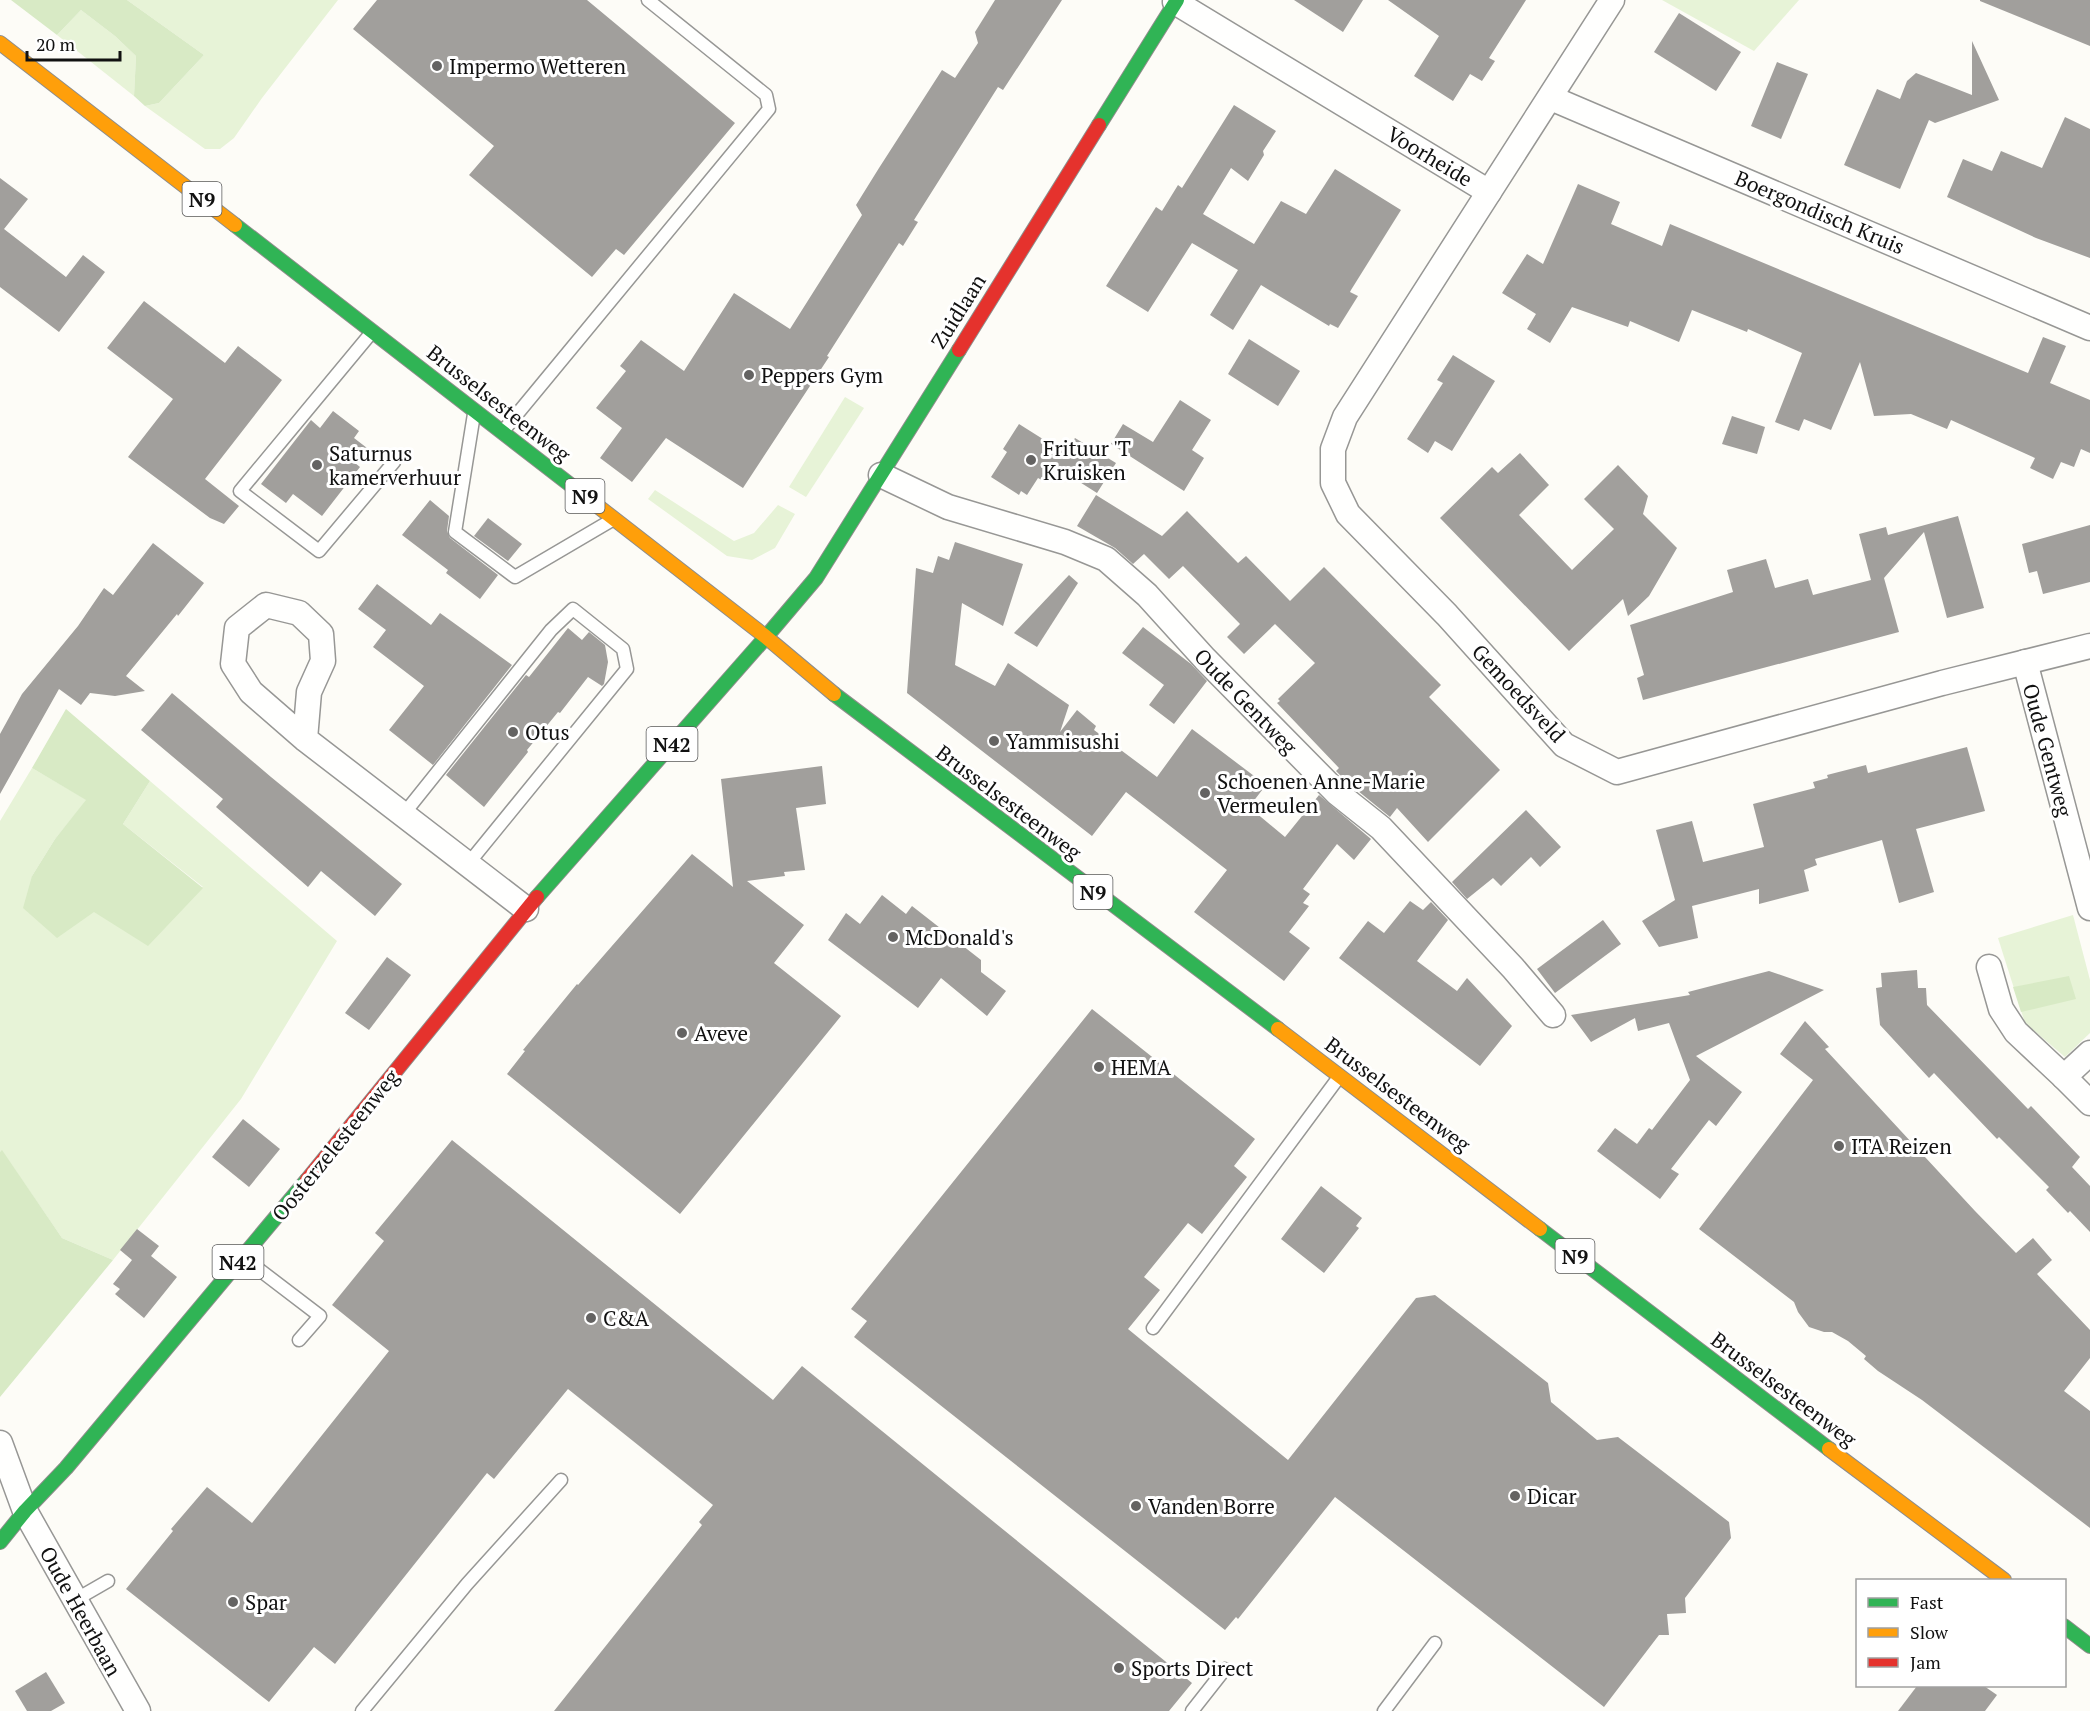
<svg xmlns="http://www.w3.org/2000/svg" width="2090" height="1711" font-family="'PT Serif',serif">
<style>
.green{fill:#e7f3d7}
.forest{fill:#d8eac5}
.building{fill:#a19f9c}
.lines{fill:none;stroke-linecap:round;stroke-linejoin:round}
.lane-casing{stroke:#979795;stroke-width:15}
.street-casing{stroke:#979795;stroke-width:27}
.fast-casing{stroke:#8e8d8b;stroke-width:16}
.slow-casing{stroke:#8e8d8b;stroke-width:16}
.jam-casing{stroke:#8e8d8b;stroke-width:16}
.lane{stroke:#fffffe;stroke-width:12}
.street{stroke:#fffffe;stroke-width:24}
.fast{stroke:#30b455;stroke-width:14}
.slow{stroke:#ff9f0a;stroke-width:14}
.jam{stroke:#e5322d;stroke-width:14}
.poi-dot{fill:#646362;stroke:#fff;stroke-width:2}
.labels{text-anchor:middle;dominant-baseline:central;stroke-width:6;stroke-linejoin:round;paint-order:stroke}
.shield{fill:#fff;stroke:#585858;stroke-width:1.5}
.shield-label{font-size:20px;font-weight:bold;fill:#111}
.poi-label{font-size:21px;fill:#111;stroke:#fff;text-anchor:start}
.street-label{font-size:21px;fill:#111;stroke:#fff}
</style>
<rect width="100%" height="100%" fill="#fdfcf7"/>
<g class="green">
<path d="M127,0H338L262,98L234,138L220,149H205L145,106L159,103L204,55Z"/>
<path d="M1662,0H1799L1754,51Z"/>
<path d="M81,10L115,36L136,56L134,96L57,35Z"/>
<path d="M845,397L864,408L806,497L789,487Z"/>
<path d="M655,490L734,541L754,533L778,505L795,514L775,548L752,560L727,556L648,499Z"/>
<path d="M32,768L87,800L55,839L32,876L94,912L203,887L123,824L150,781L337,941L241,1099L113,1260L62,1238L2,1151L0,1152V821Z"/>
<path d="M2073,915L2090,980V1033L2065,1057L2025,1023L1998,938Z"/>
</g>
<g class="forest">
<path d="M11,0H127L204,55L159,103L145,106L134,96L136,56L115,36L81,10L57,35Z"/>
<path d="M66,709L150,781L123,824L203,888L148,946L94,912L57,938L23,908L32,876L55,839L86,800L32,768Z"/>
<path d="M2069,976L2076,999L2021,1012L2013,987Z"/>
<path d="M2,1150L62,1238L113,1260L0,1397V1152Z"/>
</g>
<g class="building">
<path d="M377,0H587L735,123L624,255L616,249L592,277L469,175L494,146L353,29Z"/>
<path d="M995,0H1062L1003,90L998,87L914,220L918,222L903,246L899,243L827,356L829,357L743,488L666,438L632,482L600,458L622,428L596,408L626,371L620,366L641,340L684,371L734,293L790,329L862,215L856,205L879,168L942,70L955,78L978,43L975,32Z"/>
<path d="M1294,0H1363L1343,32Z"/>
<path d="M1388,0H1526L1489,58L1495,61L1482,81L1470,74L1453,101L1414,76L1439,36Z"/>
<path d="M1980,0H2090V46L1980,1Z"/>
<path d="M1679,13L1741,52L1716,91L1654,52Z"/>
<path d="M1972,41L1999,100L1935,123L1929,120L1900,189L1844,165L1877,89L1900,99L1907,81L1916,73L1972,95Z"/>
<path d="M1777,62L1808,74L1781,139L1751,126Z"/>
<path d="M1234,105L1276,131L1263,151L1264,155L1248,181L1231,168L1203,214L1254,244L1281,201L1306,214L1335,169L1401,210L1351,290L1350,292L1358,296L1338,328L1330,324L1329,326L1261,285L1233,330L1210,315L1238,270L1192,243L1148,312L1106,286L1156,207L1162,211L1178,185L1182,188Z"/>
<path d="M2065,117L2090,129V258L2036,238L1947,197L1963,159L1992,171L2001,151L2042,168Z"/>
<path d="M0,178L28,199L4,229L66,277L83,255L105,272L59,332L0,287Z"/>
<path d="M1578,184L1620,202L1611,224L1662,246L1670,224L2028,373L2043,337L2066,346L2050,383L2090,400V453L2081,449L2074,467L2061,462L2053,479L2030,468L2035,458L1951,420L1947,429L1911,414L1874,416L1860,362L1831,430L1804,419L1799,431L1775,422L1802,353L1748,329L1747,332L1692,310L1679,342L1630,321L1628,327L1572,307L1550,343L1527,329L1536,314L1502,293L1527,254L1543,264Z"/>
<path d="M144,301L225,363L238,346L282,380L205,479L239,506L224,524L210,518L128,457L173,399L107,348Z"/>
<path d="M1249,339L1300,371L1278,406L1228,374Z"/>
<path d="M1453,355L1495,381L1452,451L1435,441L1428,453L1407,439L1443,383L1437,380Z"/>
<path d="M1180,400L1211,420L1192,450L1204,458L1184,491L1111,444L1123,424L1153,442Z"/>
<path d="M333,411L359,431L354,438L367,448L355,463L360,467L322,516L293,494L286,503L261,484L311,420L320,428Z"/>
<path d="M1732,416L1765,427L1757,454L1722,444Z"/>
<path d="M1019,424L1065,453L1075,438L1116,463L1097,493L1056,467L1047,483L1038,478L1027,495L1021,491L1019,495L991,477L1007,452L1003,449Z"/>
<path d="M1520,453L1549,485L1519,515L1572,570L1614,529L1584,499L1618,465L1648,496L1643,514L1677,548L1649,596L1628,616L1623,599L1569,651L1440,518L1492,467L1498,473Z"/>
<path d="M1096,495L1162,536L1187,511L1238,563L1246,556L1290,601L1324,567L1441,685L1429,697L1500,770L1428,842L1397,808L1390,817L1347,782L1336,771L1339,768L1277,703L1280,701L1278,699L1315,663L1275,624L1244,654L1227,637L1240,624L1183,566L1169,579L1144,554L1133,564L1115,548L1077,526Z"/>
<path d="M430,500L449,516L447,531L450,538L498,575L480,599L446,573L448,570L402,535Z"/>
<path d="M1958,516L1984,608L1947,618L1924,532L1884,578L1899,632L1643,700L1637,678L1644,675L1630,625L1733,592L1727,570L1766,559L1775,588L1808,579L1813,595L1871,580L1859,534L1886,527L1888,535Z"/>
<path d="M488,518L522,544L508,561L474,536Z"/>
<path d="M2090,525V582L2043,594L2037,571L2029,573L2022,544Z"/>
<path d="M955,542L1023,564L1003,626L962,603L955,665L995,686L1008,663L1069,705L1060,732L1077,710L1096,726L1094,730L1157,777L1192,729L1266,785L1249,807L1285,837L1319,795L1371,839L1354,860L1337,844L1303,889L1310,894L1303,903L1309,906L1289,932L1310,948L1284,981L1194,912L1227,870L1161,819L1126,792L1092,836L907,693L916,568L933,573L938,556L949,560Z"/>
<path d="M153,543L204,583L178,616L177,614L126,676L145,691L115,696L90,693L81,705L59,689L0,794V734L22,694L78,626L104,588L113,595Z"/>
<path d="M1069,575L1078,583L1037,647L1014,633Z"/>
<path d="M377,584L431,625L440,613L512,665L433,765L389,730L424,686L373,647L386,630L358,609Z"/>
<path d="M1143,627L1191,664L1207,681L1174,724L1149,705L1164,685L1122,653Z"/>
<path d="M568,628L582,640L589,632L605,645L608,662L604,684L602,686L588,677L560,713L558,712L527,750L528,752L484,807L446,775L526,675L529,677Z"/>
<path d="M172,693L271,777L402,884L375,916L321,871L308,887L216,807L223,799L141,730Z"/>
<path d="M1967,747L1985,811L1916,829L1934,892L1899,903L1882,840L1815,859L1817,865L1804,870L1809,891L1759,904V889L1692,906L1698,938L1659,947L1642,921L1675,900L1656,830L1692,821L1703,862L1764,847L1753,804L1815,788L1813,782L1828,778L1827,775L1866,765L1868,773Z"/>
<path d="M822,766L826,804L796,808L805,870L784,872L785,876L747,881L804,925L774,963L841,1016L680,1214L507,1074L525,1051L523,1050L577,984L578,985L692,854L733,887L721,779Z"/>
<path d="M1526,810L1561,847L1540,867L1531,857L1501,886L1493,878L1467,899L1452,882Z"/>
<path d="M882,895L906,914L912,906L981,960V972L1006,991L987,1016L941,978L918,1008L828,940L846,913L860,924Z"/>
<path d="M1410,901L1423,910L1431,902L1448,920L1417,961L1457,991L1467,978L1512,1026L1480,1066L1339,958L1368,921L1384,933Z"/>
<path d="M1603,920L1621,944L1555,993L1537,969Z"/>
<path d="M387,957L411,975L369,1030L345,1013Z"/>
<path d="M1917,970L1918,988H1926L1927,1005L2028,1109L2031,1106L2080,1157L2072,1167L2090,1186V1232L2070,1211L2068,1213L2046,1190L2049,1187L1999,1137L1997,1139L1934,1073L1929,1078L1880,1025L1876,988L1882,987L1881,973Z"/>
<path d="M1769,971L1824,990L1696,1056L1742,1092L1716,1126L1709,1120L1671,1169L1679,1174L1660,1199L1597,1151L1615,1128L1637,1144L1649,1128L1652,1130L1690,1080L1669,1023L1638,1031L1635,1018L1591,1042L1571,1015L1690,995L1688,992Z"/>
<path d="M1092,1009L1255,1139L1234,1166L1247,1177L1202,1234L1188,1223L1144,1277L1160,1290L1128,1329L1288,1460L1416,1298L1435,1295L1548,1383L1551,1402L1597,1440L1618,1437L1729,1522L1731,1538L1685,1598L1686,1613L1667,1614L1669,1635H1659L1604,1707L1335,1497L1238,1619L1236,1617L1225,1630L854,1337L867,1321L851,1309Z"/>
<path d="M1805,1021L1829,1047L1825,1049L1975,1211L2016,1253L2033,1238L2052,1260L2037,1274L2090,1330V1358L2064,1391L2090,1411V1528L1922,1400L1878,1371L1864,1359L1866,1356L1848,1341L1832,1332H1824L1809,1327L1798,1312L1794,1302L1699,1229L1813,1080L1780,1054Z"/>
<path d="M243,1119L280,1149L249,1187L212,1157Z"/>
<path d="M452,1140L773,1400L802,1366L1192,1683L1169,1711H554L702,1525L699,1522L713,1505L568,1389L494,1479L487,1473L335,1664L314,1647L269,1702L126,1589L173,1531L171,1529L207,1487L252,1523L389,1351L332,1305L384,1241L375,1233Z"/>
<path d="M1321,1186L1362,1218L1356,1226L1359,1228L1324,1273L1281,1239Z"/>
<path d="M137,1229L159,1246L151,1256L177,1277L144,1318L115,1294L120,1289L113,1284L132,1260L120,1250Z"/>
<path d="M46,1672L65,1703L51,1711H27L15,1691Z"/>
<path d="M1917,1686H1984L1997,1695L1985,1711H1898Z"/>
</g>
<g class="lines">
<g class="lane-casing">
<g id="lane">
<path d="M372,332L240,491L319,551L394,462"/>
<path d="M474,414L455,532L515,577L612,520"/>
<path d="M504,430L769,109L766,95L648,0"/>
<path d="M403,815L551,630L573,609L623,649L627,669L468,864"/>
<path d="M244,1258L320,1316L299,1340"/>
<path d="M1153,1328L1339,1077"/>
<path d="M75,1600L108,1581"/>
<path d="M362,1711L467,1584L561,1480"/>
<path d="M1192,1711L1225,1669"/>
<path d="M1384,1711L1435,1643"/>
</g>
</g>
<g class="street-casing">
<g id="street">
<path d="M1175,2L1489,192L1612,0"/>
<path d="M1551,98L2090,328"/>
<path d="M1489,192L1345,417L1333,449V483L1348,514L1447,615L1564,745L1617,772L1942,683L2090,646"/>
<path d="M881,475L948,507L1065,542L1106,559L1147,595L1205,659L1337,793L1381,828L1513,968L1553,1015"/>
<path d="M2025,662L2090,908"/>
<path d="M305,739L309,692L323,661L321,634L299,613L266,605L237,628L233,664L251,692L305,739L526,909"/>
<path d="M1989,967L2001,1009L2016,1032L2064,1077"/>
<path d="M2090,1053L2064,1077L2090,1103"/>
<path d="M0,1443L25,1511L138,1711"/>
</g>
</g>
<g class="fast-casing">
<g id="fast">
<path d="M1099,125L1177,0"/>
<path d="M235,225L577,490"/>
<path d="M766,637L816,578L959,350"/>
<path d="M834,694L1278,1029"/>
<path d="M537,897L766,637"/>
<path d="M1540,1229L1829,1449"/>
<path d="M0,1542L25,1511L66,1468L307,1180"/>
<path d="M2064,1626L2090,1646"/>
</g>
</g>
<g class="slow-casing">
<g id="slow">
<path d="M0,43L235,225"/>
<path d="M577,490L766,637L834,694"/>
<path d="M1278,1029L1540,1229"/>
<path d="M1829,1449L2004,1580"/>
</g>
</g>
<g class="jam-casing">
<g id="jam">
<path d="M959,350L1099,125"/>
<path d="M307,1180L537,897"/>
</g>
</g>
<use href="#lane" class="lane"/>
<use href="#street" class="street"/>
<use href="#fast" class="fast"/>
<use href="#slow" class="slow"/>
<use href="#jam" class="jam"/>
</g>
<g class="poi-dot">
<circle cx="437" cy="66" r="6"/>
<circle cx="749" cy="375" r="6"/>
<circle cx="1031" cy="460" r="6"/>
<circle cx="317" cy="465" r="6"/>
<circle cx="513" cy="732" r="6"/>
<circle cx="994" cy="741" r="6"/>
<circle cx="1205" cy="793" r="6"/>
<circle cx="893" cy="937" r="6"/>
<circle cx="682" cy="1033" r="6"/>
<circle cx="1099" cy="1067" r="6"/>
<circle cx="1839" cy="1146" r="6"/>
<circle cx="591" cy="1318" r="6"/>
<circle cx="1515" cy="1496" r="6"/>
<circle cx="1136" cy="1506" r="6"/>
<circle cx="233" cy="1602" r="6"/>
<circle cx="1119" cy="1668" r="6"/>
</g>
<g class="labels">
<g class="shield">
<rect x="182.5" y="182" width="39" height="34" rx="4.5"/>
<rect x="565.5" y="479" width="39" height="34" rx="4.5"/>
<rect x="646.5" y="727" width="51" height="34" rx="4.5"/>
<rect x="1073.5" y="875" width="39" height="34" rx="4.5"/>
<rect x="1555.5" y="1239" width="39" height="34" rx="4.5"/>
<rect x="212.5" y="1245" width="51" height="34" rx="4.5"/>
</g>
<g class="shield-label">
<text x="202" y="199">N9</text>
<text x="585" y="496">N9</text>
<text x="672" y="744">N42</text>
<text x="1093" y="892">N9</text>
<text x="1575" y="1256">N9</text>
<text x="238" y="1262">N42</text>
</g>
<g class="poi-label">
<text x="449" y="66">Impermo Wetteren</text>
<text x="761" y="375">Peppers Gym</text>
<text x="1043" y="448">Frituur 'T<tspan x="1043" dy="24">Kruisken</tspan></text>
<text x="329" y="453">Saturnus<tspan x="329" dy="24">kamerverhuur</tspan></text>
<text x="525" y="732">Otus</text>
<text x="1006" y="741">Yammisushi</text>
<text x="1217" y="781">Schoenen Anne-Marie<tspan x="1217" dy="24">Vermeulen</tspan></text>
<text x="905" y="937">McDonald's</text>
<text x="694" y="1033">Aveve</text>
<text x="1111" y="1067">HEMA</text>
<text x="1851" y="1146">ITA Reizen</text>
<text x="603" y="1318">C&amp;A</text>
<text x="1527" y="1496">Dicar</text>
<text x="1148" y="1506">Vanden Borre</text>
<text x="245" y="1602">Spar</text>
<text x="1131" y="1668">Sports Direct</text>
</g>
<g class="street-label">
<text transform="translate(1430 156) rotate(31)">Voorheide</text>
<text transform="translate(1820 212) rotate(23)">Boergondisch Kruis</text>
<text transform="translate(958 311) rotate(-58)">Zuidlaan</text>
<text transform="translate(499 403) rotate(38)">Brusselsesteenweg</text>
<text transform="translate(1519 693) rotate(47)">Gemoedsveld</text>
<text transform="translate(1246 701) rotate(46)">Oude Gentweg</text>
<text transform="translate(2048 750) rotate(75)">Oude Gentweg</text>
<text transform="translate(1009 802) rotate(37)">Brusselsesteenweg</text>
<text transform="translate(1398 1094) rotate(37)">Brusselsesteenweg</text>
<text transform="translate(335 1145) rotate(-51)">Oosterzelesteenweg</text>
<text transform="translate(1784 1389) rotate(37)">Brusselsesteenweg</text>
<text transform="translate(81 1611) rotate(61)">Oude Heerbaan</text>
</g>
</g>
<rect x="1856" y="1579" width="210" height="108" fill="#ffffff" stroke="#a0a0a0" stroke-width="1.5"/>
<rect x="1868" y="1598" width="30" height="9" fill="#30b455" stroke="#a0a0a0" stroke-width="1.5"/>
<text x="1910" y="1609" font-size="18" fill="#111111">Fast</text>
<rect x="1868" y="1628" width="30" height="9" fill="#ff9f0a" stroke="#a0a0a0" stroke-width="1.5"/>
<text x="1910" y="1639" font-size="18" fill="#111111">Slow</text>
<rect x="1868" y="1658" width="30" height="9" fill="#e5322d" stroke="#a0a0a0" stroke-width="1.5"/>
<text x="1910" y="1669" font-size="18" fill="#111111">Jam</text>
<path d="M27 51v9h93v-9" fill="none" stroke="#111111" stroke-width="3"/>
<text x="36" y="51" font-size="18" fill="#111111" stroke="#ffffff" stroke-width="4.5" paint-order="stroke">20 m</text>
</svg>
